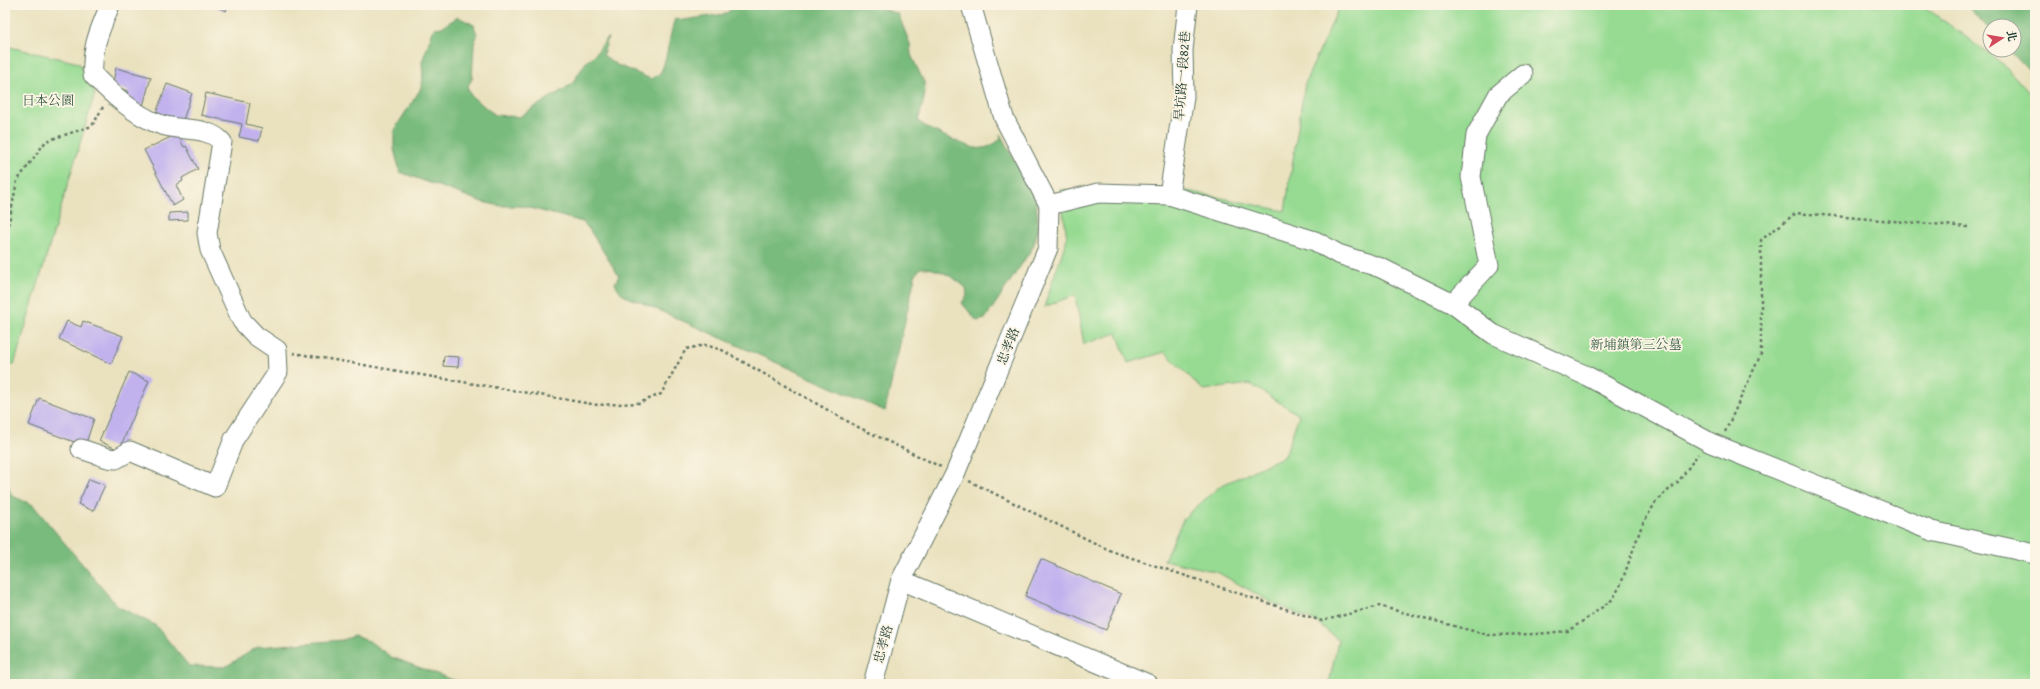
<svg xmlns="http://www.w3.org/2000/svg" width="2040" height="689" font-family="'Gentium Book Plus','Noto Serif TC',serif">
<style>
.green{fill:#97db93;stroke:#5b8c64}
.forest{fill:#79bb7d;stroke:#4c7c58}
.building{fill:#c1b2ee}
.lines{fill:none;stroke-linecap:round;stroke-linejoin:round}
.minor-casing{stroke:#667765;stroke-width:21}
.path{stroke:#667765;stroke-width:2.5;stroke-dasharray:3 3;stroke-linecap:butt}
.minor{stroke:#fff;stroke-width:19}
.labels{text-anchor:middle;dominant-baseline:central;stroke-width:3.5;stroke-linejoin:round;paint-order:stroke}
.street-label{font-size:13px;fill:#1f3d34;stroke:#fcf5e5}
.park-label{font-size:13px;fill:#375d47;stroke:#fcf5e5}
</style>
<rect width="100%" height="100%" fill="#fcf5e5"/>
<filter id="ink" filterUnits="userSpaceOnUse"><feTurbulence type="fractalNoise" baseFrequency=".025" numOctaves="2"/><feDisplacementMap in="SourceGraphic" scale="8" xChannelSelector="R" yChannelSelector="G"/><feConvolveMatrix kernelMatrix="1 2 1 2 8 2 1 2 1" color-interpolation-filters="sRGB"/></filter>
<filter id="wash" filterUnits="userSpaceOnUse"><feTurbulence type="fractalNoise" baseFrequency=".012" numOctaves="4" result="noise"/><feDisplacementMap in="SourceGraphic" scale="16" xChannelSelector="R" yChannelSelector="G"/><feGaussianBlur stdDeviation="0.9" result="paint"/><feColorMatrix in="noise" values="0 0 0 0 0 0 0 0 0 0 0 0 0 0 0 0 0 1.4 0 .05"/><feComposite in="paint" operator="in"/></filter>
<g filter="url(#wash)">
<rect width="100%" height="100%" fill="#eae2bf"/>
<g class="green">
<path d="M1340,5H1922L2003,64L2035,99V684H1329L1338,640L1318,623L1269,601L1217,572L1164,560L1184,518L1220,486L1285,456L1299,415L1250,384L1203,390L1165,352L1128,363L1117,333L1084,344L1075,295L1044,307L1067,238L1060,189L1088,192L1173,188L1285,211L1305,83Z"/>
<path d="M5,46L79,63L95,93L14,365L5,358Z"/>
</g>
<g class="forest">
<path d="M737,5H879L880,8L898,14L910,44L911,55L925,84L924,99L918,121C925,128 965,146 975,148C984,150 995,145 1001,138L1000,134L1036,199L1038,230L1033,247L985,319L977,321L962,303L967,295L966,288C956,278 935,266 920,268L915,276L885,411L638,301C626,298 621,295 615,283L619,276L589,229L583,222L523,206H501L482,202L400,172L394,149V130L420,90L423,81L422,62L434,28L442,27L458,17L474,25L477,35L474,44L472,79L467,87L471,96L495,115L519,117L572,84L586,62L594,56L608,37L603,55L617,65L651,79C653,77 658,76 659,74C666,68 670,31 675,19L684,20L725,14Z"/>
<path d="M1966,5H2035V77L2009,50H2014V26H1990V30Z"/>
<path d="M5,480L12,496L33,505L117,606L155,625L189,666L225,667L258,647L343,640L354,636L369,641L391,657L464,684H5Z"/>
</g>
<g id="blocks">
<g class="building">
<path d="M212,5H228L226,11Z"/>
<path d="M116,68L151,77L143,106L125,101L128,91L112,86Z"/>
<path d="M167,84L192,93L181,126L155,116Z"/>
<path d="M206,93L250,103L246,124L262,128L259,141L239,137L242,124L201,115Z"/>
<path d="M177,134L184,147L186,146L198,169L182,178L183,181L176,185L183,200L173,206L144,150Z"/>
<path d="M188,212V220L169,221V213Z"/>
<path d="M67,321L81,327L83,321L123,336L111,364L59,339Z"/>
<path d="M444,356L459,357L458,367L443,366Z"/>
<path d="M129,372L149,381L119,450L99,441Z"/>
<path d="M39,398L94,419L85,446L29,425Z"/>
<path d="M89,479L105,485L93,511L78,504Z"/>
<path d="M1041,559L1121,594L1106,630L1025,596Z"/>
</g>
</g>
</g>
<g filter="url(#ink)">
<use href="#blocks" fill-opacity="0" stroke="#667765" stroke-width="1"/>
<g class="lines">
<g class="minor-casing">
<g id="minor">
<path d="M1169,195L1184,97L1183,50L1188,5"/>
<path d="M1049,205L1098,193L1169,195L1315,241L1338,254L1381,268L1453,304L1493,334L1587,376L1711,443L1932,531L2035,554"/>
<path d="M1453,304L1489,265L1471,177L1476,135L1498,95L1523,74"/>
<path d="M81,449L108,458L116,459L130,451L215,487L234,439L278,372L277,350L256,336L242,321L210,250L207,233L222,142C207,125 179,132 159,124C134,115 111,93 93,75C91,47 100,30 110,5"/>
<path d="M901,580L1148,684"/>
<path d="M873,684L901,580L955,474L1048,248L1049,205L1004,118L971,5"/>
</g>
</g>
<g class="path">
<path d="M5,243L17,181L46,141L92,126L103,107"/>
<path d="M293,353L598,405L639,403L661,394L686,349L705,345L722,350L856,426L941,467"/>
<path d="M1725,432L1761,354V240L1796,213L1968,227"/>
<path d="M969,481L1111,551L1322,621L1379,606L1488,635L1536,634L1568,631L1589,617L1613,599L1621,584L1642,525L1657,500L1679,481L1698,454"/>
</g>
<use href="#minor" class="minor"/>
</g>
</g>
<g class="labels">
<g class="street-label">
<text transform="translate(1182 76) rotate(-86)">旱坑路一段82巷</text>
<text transform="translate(1008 346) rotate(-68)">忠孝路</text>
<text transform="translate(883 644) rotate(-74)">忠孝路</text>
</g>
<g class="park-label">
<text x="48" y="100">日本公園</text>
<text x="1636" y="344">新埔鎮第三公墓</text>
</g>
</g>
<rect width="2040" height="689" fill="none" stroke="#fcf5e5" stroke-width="20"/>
<g transform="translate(2002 38) rotate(78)"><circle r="19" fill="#fcf5e5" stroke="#a4ab9e"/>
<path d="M0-3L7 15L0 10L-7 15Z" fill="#d1495b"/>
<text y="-6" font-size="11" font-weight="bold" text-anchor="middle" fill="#1f3d34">北</text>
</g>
</svg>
